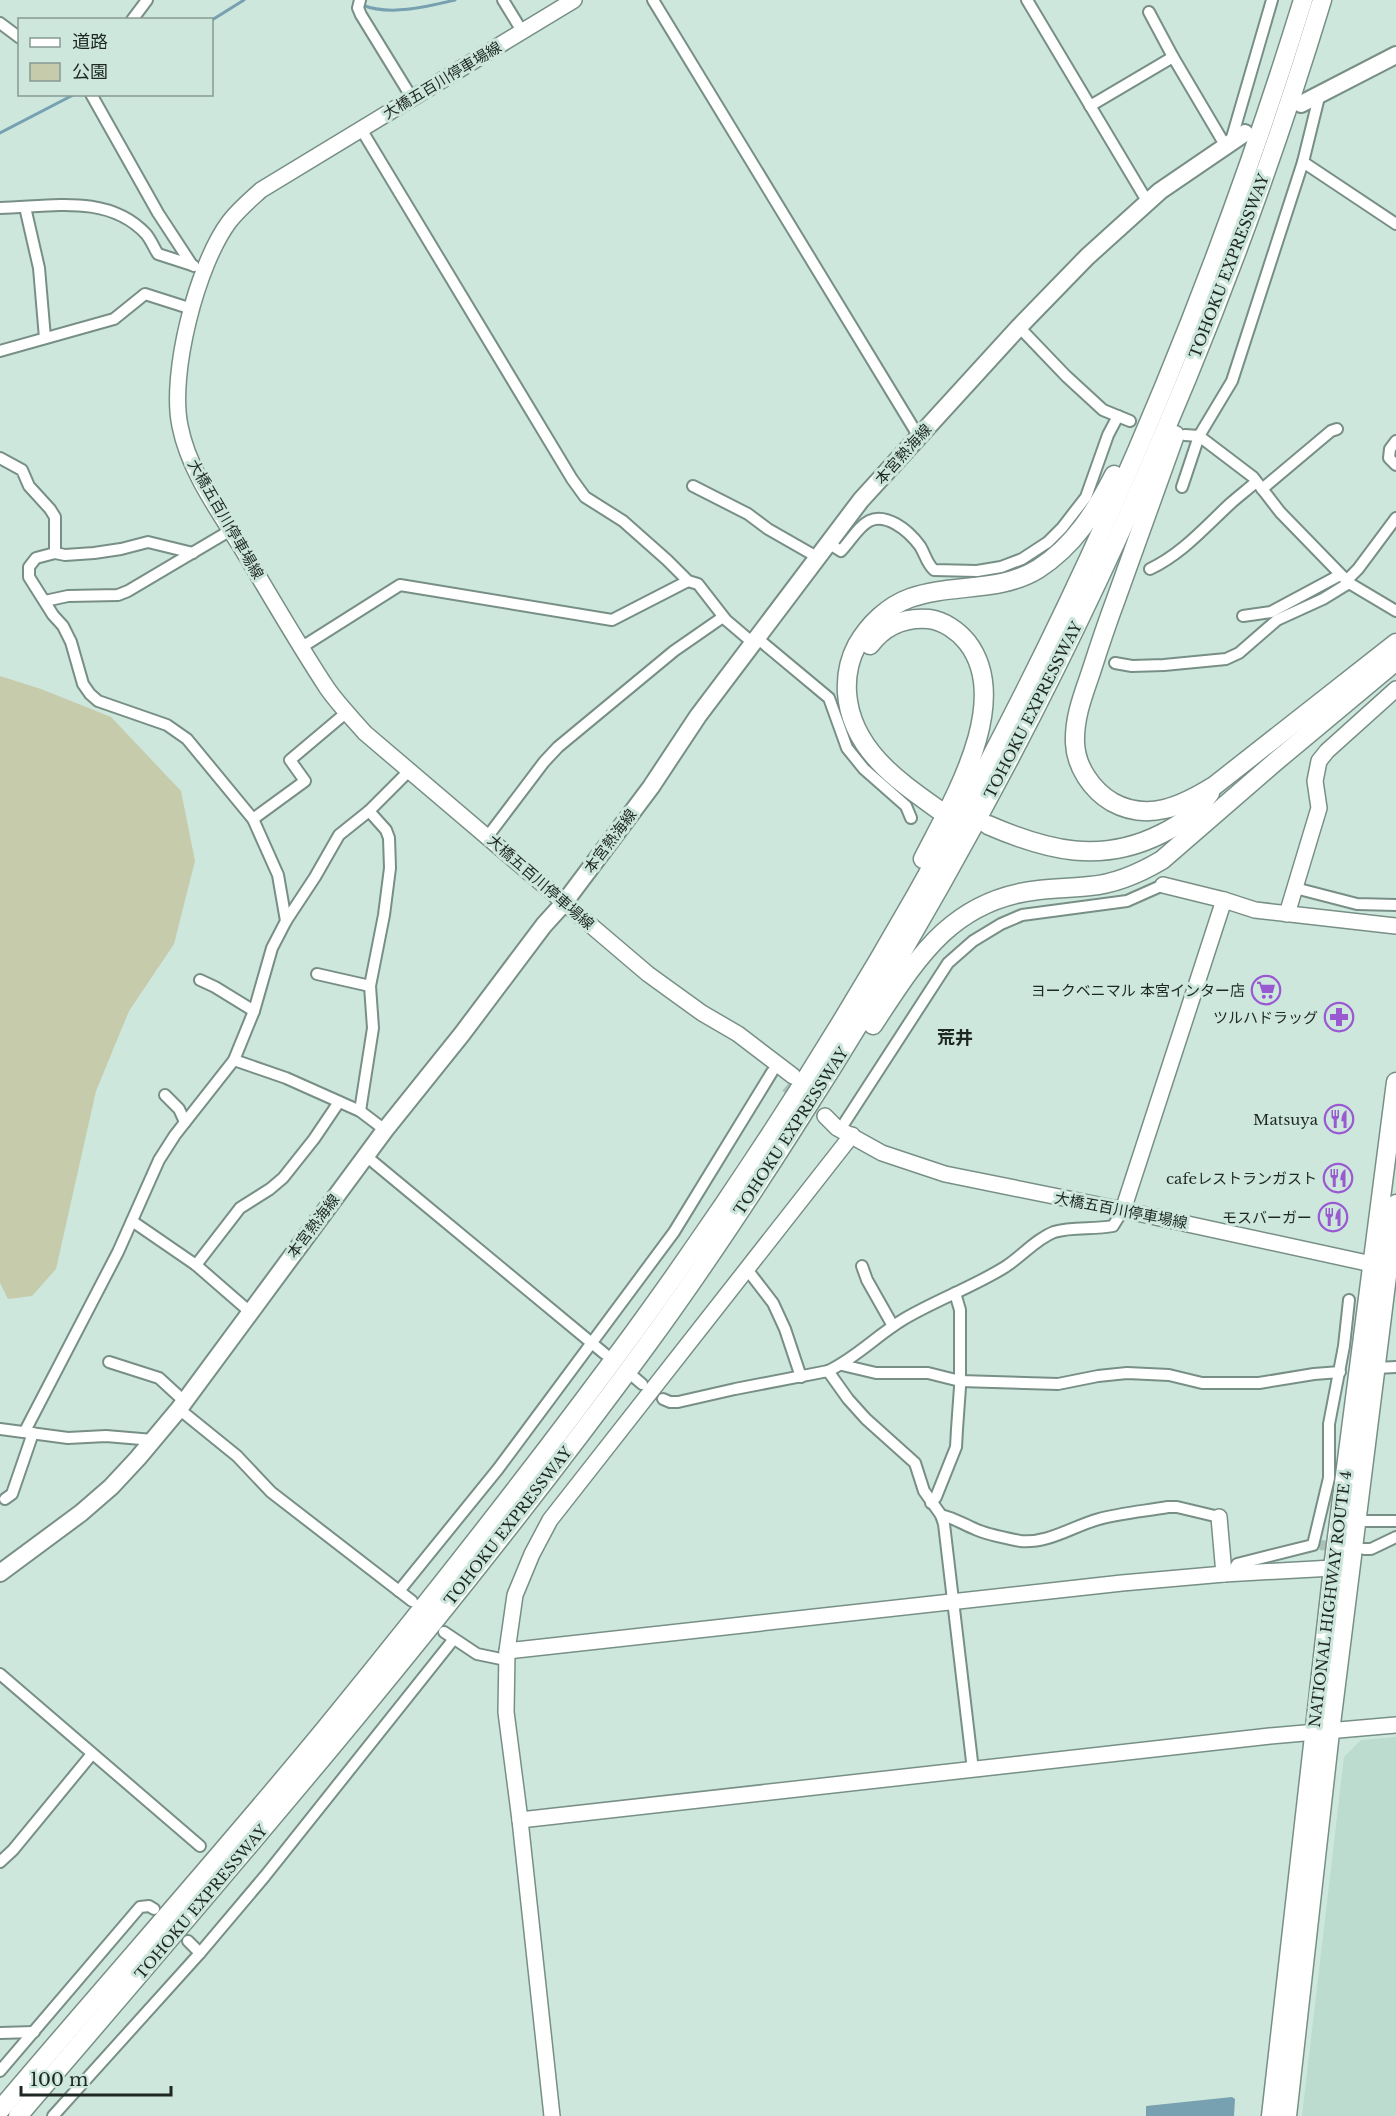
<svg xmlns="http://www.w3.org/2000/svg" width="1396" height="2116" font-family="'Libre Baskerville','Noto Sans JP',serif">
<style>
.built{fill:#bbdccf}
.green{fill:#c6cbab}
.water{fill:#77a0b0}
.lines{fill:none;stroke-linecap:round;stroke-linejoin:round}
.stream{stroke:#77a0b0;stroke-width:3}
.street-tunnel{stroke:#aac1b8;stroke-width:10;stroke-dasharray:10 5;stroke-linecap:butt}
.secondary-tunnel{stroke:#aac1b8;stroke-width:15;stroke-dasharray:15 8;stroke-linecap:butt}
.street-casing{stroke:#788f86;stroke-width:14}
.secondary-casing{stroke:#788f86;stroke-width:18}
.primary-casing{stroke:#788f86;stroke-width:20}
.highway-casing{stroke:#788f86;stroke-width:21}
.street{stroke:#fff;stroke-width:10}
.secondary{stroke:#fff;stroke-width:15}
.primary{stroke:#fff;stroke-width:16}
.highway{stroke:#fff;stroke-width:18}
.labels{text-anchor:middle;dominant-baseline:central;stroke-width:6;stroke-linejoin:round;paint-order:stroke}
.street-label{font-size:15px;fill:#1e2723;stroke:#cde7dd}
.poi-label{font-size:15px;fill:#1e2723;stroke:#cde7dd;text-anchor:end}
.quarter-label{font-size:18px;font-weight:bold;fill:#1e2723;stroke:#cde7dd}
</style>
<rect width="100%" height="100%" fill="#cde7dd"/>
<path class="built" d="M1396,1737V2116H1302L1344,1757L1361,1740Z"/>
<path class="green" d="M0,676L41,689L111,717L181,791L195,861L174,944L129,1011L96,1091L56,1269L32,1296L8,1299L0,1283Z"/>
<path class="water" d="M1232,2097L1235,2099L1234,2116H1146V2106Z"/>
<g class="lines">
<g class="stream">
<path d="M362,5C390,16 426,7 455,0"/>
<path d="M212,20L244,0"/>
<path d="M0,133L75,94"/>
</g>
<path class="street-tunnel" d="M1320,1545L1341,1547"/>
<path class="secondary-tunnel" d="M787,1085L825,1116"/>
<g class="street-casing">
<g id="street">
<path d="M360,0L358,8L361,15L412,98"/>
<path d="M503,0L522,31"/>
<path d="M653,0L919,437"/>
<path d="M1027,0L1147,201"/>
<path d="M1149,12L1173,57L1225,145"/>
<path d="M132,20L147,0"/>
<path d="M0,23L20,38"/>
<path d="M91,94L158,213L192,265L194,266"/>
<path d="M1090,106L1173,57"/>
<path d="M361,129L572,479L585,497L623,521L667,560L688,581L698,584L726,620L753,643"/>
<path d="M1231,141L1272,0"/>
<path d="M1303,162L1396,224"/>
<path d="M25,207L39,268L45,338"/>
<path d="M0,208C49,207 108,193 146,234C151,240 154,248 158,254L192,265"/>
<path d="M1019,327L1066,376L1103,410L1130,421"/>
<path d="M0,351L114,319L145,294L192,309"/>
<path d="M1185,435L1199,436L1253,477L1280,512L1349,583L1396,611"/>
<path d="M1396,441L1390,449L1389,458L1396,465"/>
<path d="M0,458L22,470L29,486L50,509L55,517V553L36,558L29,567V577L53,615L63,626L71,642L83,684L90,694L98,701L167,725L187,739L253,819L278,875L286,921L272,948L254,1011L234,1060L175,1135L159,1160L118,1252L25,1431"/>
<path d="M693,486L748,514L768,529L817,557"/>
<path d="M1182,487L1199,436L1232,381L1303,162L1319,97"/>
<path d="M1262,489L1331,431L1337,429"/>
<path d="M828,543L841,551C859,531 867,508 896,524C905,529 914,538 920,546C925,554 927,564 934,570L977,571L1001,567L1022,559L1048,542L1062,528L1086,497L1108,435L1118,416"/>
<path d="M55,553L65,555L94,553L121,549L148,542L193,553"/>
<path d="M1150,569C1182,554 1205,527 1231,503C1239,496 1248,489 1256,482"/>
<path d="M1346,581L1358,569L1396,518"/>
<path d="M45,601L68,596L118,595L128,591L231,530"/>
<path d="M1243,616L1271,612L1340,575"/>
<path d="M757,638L829,698L847,748L864,769L906,806L911,818"/>
<path d="M302,647L400,585L612,620L688,581"/>
<path d="M1115,663L1132,666L1164,665L1226,659L1239,653L1277,620L1323,599L1349,583"/>
<path d="M253,819L305,781L290,760L347,712"/>
<path d="M488,836L544,762L558,747L674,651L723,617"/>
<path d="M1295,888L1357,904L1396,905"/>
<path d="M286,921L315,877L339,835L369,811L409,771"/>
<path d="M317,974L370,986"/>
<path d="M200,980L215,987L254,1011"/>
<path d="M234,1060L286,1078L360,1111L385,1130"/>
<path d="M165,1095L179,1109L185,1122"/>
<path d="M360,1111L373,1028L370,986L384,915L390,868L389,838L386,830L369,811"/>
<path d="M845,1122L948,963L973,941L1001,924L1022,915L1127,901L1163,885"/>
<path d="M366,1156L605,1354"/>
<path d="M132,1221L196,1265L250,1312"/>
<path d="M196,1265L240,1208L270,1189L283,1178L314,1139L339,1102"/>
<path d="M862,1266L867,1280L893,1326"/>
<path d="M746,1268L773,1303L785,1329L801,1377"/>
<path d="M109,1362L159,1378L184,1401"/>
<path d="M842,1365L876,1373H928L960,1381L1058,1384L1098,1376L1127,1373L1169,1375L1202,1383H1259L1314,1374L1340,1372"/>
<path d="M1376,1368L1396,1367"/>
<path d="M828,1371L848,1399L866,1419L915,1463L924,1491L941,1515L944,1524L973,1770"/>
<path d="M635,1378L642,1384"/>
<path d="M663,1399L670,1402H678L735,1389L828,1371C856,1358 877,1335 904,1319C936,1300 973,1287 1005,1267C1022,1256 1036,1239 1054,1232C1073,1226 1093,1230 1113,1226L1123,1210"/>
<path d="M179,1409L237,1456L271,1492L412,1601"/>
<path d="M0,1429L68,1438L106,1436L153,1440"/>
<path d="M5,1499L12,1494L33,1433"/>
<path d="M931,1503L936,1497L956,1447L957,1429L960,1387V1310L955,1293"/>
<path d="M941,1515C954,1518 963,1524 975,1529C983,1533 1010,1539 1020,1541C1048,1544 1073,1526 1099,1519C1121,1513 1145,1511 1168,1507H1177L1219,1517"/>
<path d="M1356,1521H1396"/>
<path d="M1364,1549H1371L1396,1537"/>
<path d="M1231,1574L1237,1564L1313,1545L1329,1478V1424L1344,1346L1349,1300"/>
<path d="M399,1591L498,1469L674,1232L772,1072"/>
<path d="M444,1632L477,1654L506,1660"/>
<path d="M0,1674L200,1846"/>
<path d="M0,1862L13,1850L92,1754"/>
<path d="M188,1941L200,1953"/>
<path d="M0,2033L34,2032"/>
<path d="M0,2071L140,1907L149,1906L154,1909"/>
<path d="M53,2116L200,1953L265,1876L453,1640"/>
</g>
</g>
<g class="secondary-casing">
<g id="secondary">
<path d="M574,0L261,190C250,200 238,210 229,222C197,265 169,374 180,426C189,472 220,513 244,552C271,597 298,644 327,688C338,704 352,718 365,733L648,974L702,1013L738,1034L793,1076"/>
<path d="M1163,885L1224,900L1255,910L1396,926"/>
<path d="M1287,914L1319,808L1315,781L1319,761L1327,751L1396,689"/>
<path d="M825,1116L837,1128L882,1153L945,1174L1123,1210L1381,1266"/>
<path d="M1123,1210L1224,900"/>
<path d="M1219,1517L1224,1574"/>
<path d="M507,1651L1122,1583L1224,1574L1333,1568"/>
<path d="M520,1820L506,1712L507,1651L515,1595L532,1554L550,1520L852,1135"/>
<path d="M552,2116L520,1820L1270,1736L1396,1725"/>
</g>
</g>
<g class="primary-casing">
<g id="primary">
<path d="M1301,104L1396,55"/>
<path d="M0,1573L81,1513L111,1487L138,1458L179,1409L385,1130L462,1034L544,925L564,903L651,787L698,716L861,500L1019,327L1087,257L1160,191L1245,133"/>
</g>
</g>
<g class="highway-casing">
<g id="highway">
<path d="M1175,435C1155,490 1136,544 1116,599C1107,623 1099,647 1091,672C1083,695 1074,718 1075,743C1076,767 1092,790 1112,802C1148,822 1182,806 1214,786L1396,643"/>
<path d="M870,645C884,626 904,617 929,619C944,621 958,631 967,642C1014,702 951,803 923,859"/>
<path d="M939,810C898,781 851,749 847,693C846,677 849,660 857,645C869,624 888,606 910,598C952,583 999,593 1038,569C1074,546 1095,512 1114,475"/>
<path d="M988,825C1048,851 1101,864 1161,834C1182,824 1197,812 1210,793"/>
<path d="M873,1025C917,958 952,899 1039,890C1056,888 1073,888 1090,886C1115,884 1140,873 1162,860L1275,762L1396,661"/>
<path d="M0,2110C108,1982 220,1857 326,1728C432,1598 536,1466 635,1331C929,927 1156,477 1303,0"/>
<path d="M18,2116C234,1864 451,1613 647,1345C699,1274 748,1200 795,1126C1020,777 1201,398 1322,0"/>
<path d="M1271,2116L1333,1568L1396,1082"/>
<path d="M1287,2116L1330,1732L1396,1204"/>
</g>
</g>
<use href="#street" class="street"/>
<use href="#secondary" class="secondary"/>
<use href="#primary" class="primary"/>
<use href="#highway" class="highway"/>
</g>
<defs>
<g id="supermarket-ring" transform="scale(1.5)"><circle r="9.5" fill="#cde7dd" stroke="#995ad1" stroke-width="1.5"/><path d="M-6-5.5h2.5l.6 2H6L4.5 2H-2.5L-4.4-4H-6ZM-1.5 3.2a1.3 1.3 0 1 0 .1 0ZM3 3.2a1.3 1.3 0 1 0 .1 0Z" fill="#995ad1"/></g>
<g id="pharmacy-ring" transform="scale(1.5)"><circle r="9.5" fill="#cde7dd" stroke="#995ad1" stroke-width="1.5"/><path d="M-2-6h4v4h4v4h-4v4h-4v-4h-4v-4h4Z" fill="#995ad1"/></g>
<g id="restaurant-ring" transform="scale(1.5)"><circle r="9.5" fill="#cde7dd" stroke="#995ad1" stroke-width="1.5"/><path d="M-5-6h1v4h1v-4h1v4h1v-4h1v5L-1.5 .5V6h-2V.5L-5-1ZM5-6V6H3V1.5H1.5Q1.5-4 5-6Z" fill="#995ad1"/></g>
</defs>
<g fill-rule="evenodd">
<use href="#supermarket-ring" x="1266" y="990"/>
<use href="#pharmacy-ring" x="1339" y="1017"/>
<use href="#restaurant-ring" x="1339" y="1119"/>
<use href="#restaurant-ring" x="1338" y="1178"/>
<use href="#restaurant-ring" x="1333" y="1217"/>
</g>
<g class="labels">
<g class="street-label">
<text transform="translate(442 80) rotate(-31)">大橋五百川停車場線</text>
<text transform="translate(1229 266) rotate(-69)">TOHOKU EXPRESSWAY</text>
<text transform="translate(903 454) rotate(-48)">本宮熱海線</text>
<text transform="translate(226 519) rotate(60)">大橋五百川停車場線</text>
<text transform="translate(1033 710) rotate(-63)">TOHOKU EXPRESSWAY</text>
<text transform="translate(610 841) rotate(-53)">本宮熱海線</text>
<text transform="translate(541 882) rotate(41)">大橋五百川停車場線</text>
<text transform="translate(791 1131) rotate(-57)">TOHOKU EXPRESSWAY</text>
<text transform="translate(1121 1210) rotate(11)">大橋五百川停車場線</text>
<text transform="translate(313 1226) rotate(-53)">本宮熱海線</text>
<text transform="translate(508 1526) rotate(-52)">TOHOKU EXPRESSWAY</text>
<text transform="translate(1330 1599) rotate(-83)">NATIONAL HIGHWAY ROUTE 4</text>
<text transform="translate(201 1902) rotate(-50)">TOHOKU EXPRESSWAY</text>
</g>
<g class="poi-label">
<text x="1245" y="990">ヨークベニマル 本宮インター店</text>
<text x="1318" y="1017">ツルハドラッグ</text>
<text x="1318" y="1119">Matsuya</text>
<text x="1317" y="1178">cafeレストランガスト</text>
<text x="1312" y="1217">モスバーガー</text>
</g>
<g class="quarter-label">
<text x="955" y="1038">荒井</text>
</g>
</g>
<rect x="18" y="18" width="195" height="78" fill="#cde7dd" stroke="#879a93" stroke-width="1.5"/>
<rect x="30" y="38" width="30" height="9" fill="#ffffff" stroke="#879a93" stroke-width="1.5"/>
<text x="72" y="48" font-size="18" fill="#1e2723">道路</text>
<rect x="30" y="63" width="30" height="18" fill="#c6cbab" stroke="#879a93" stroke-width="1.5"/>
<text x="72" y="78" font-size="18" fill="#1e2723">公園</text>
<path d="M21 2086v9h150v-9" fill="none" stroke="#1e2723" stroke-width="3"/>
<text x="30" y="2086" font-size="18" fill="#1e2723" stroke="#cde7dd" stroke-width="4.5" paint-order="stroke">100 m</text>
</svg>
